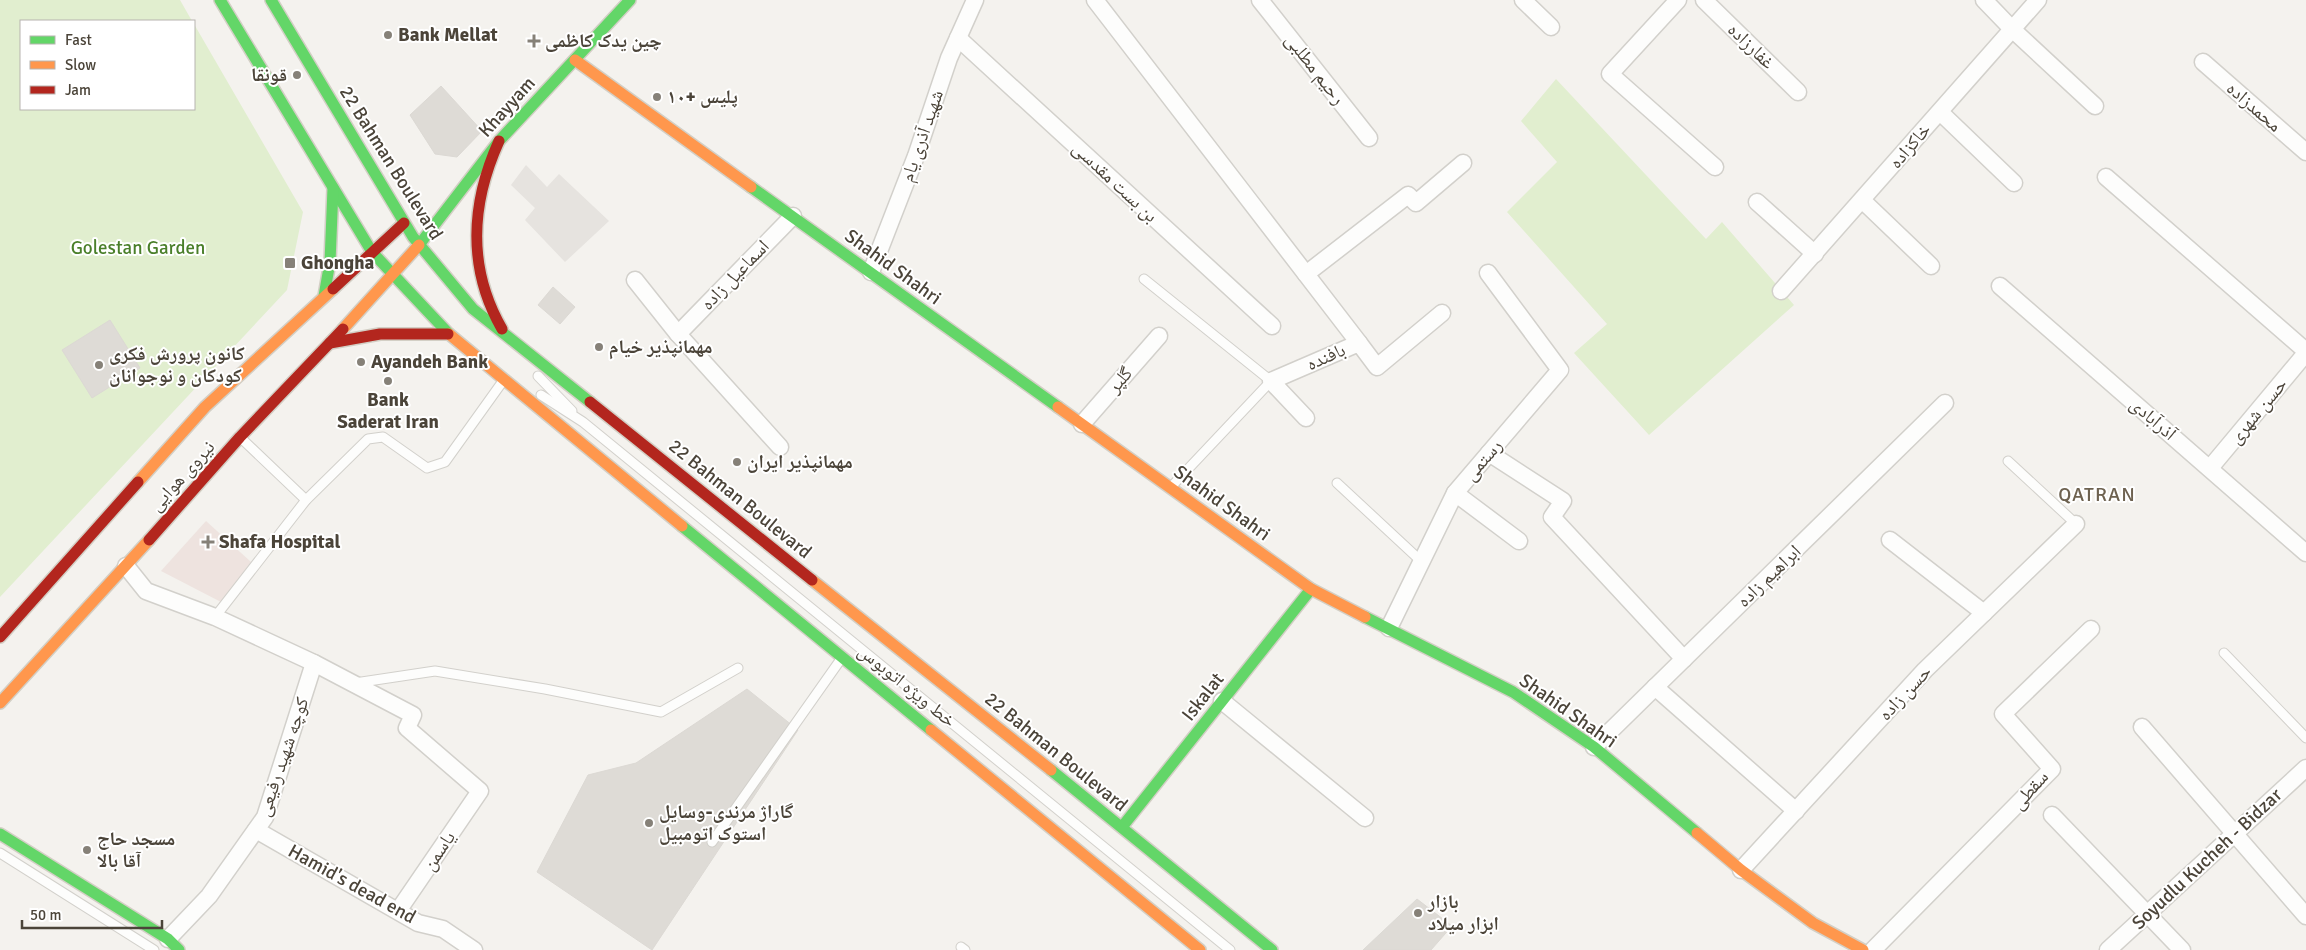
<svg xmlns="http://www.w3.org/2000/svg" width="2306" height="950" font-family="Signika,'Noto Naskh Arabic',sans-serif">
<style>
.medical{fill:#eee3df}
.green{fill:#e1eecf}
.parking{fill:#e6e3df}
.building{fill:#dedbd6;stroke:#dcd9d4}
.lines{fill:none;stroke-linecap:round;stroke-linejoin:round}
.lane-casing{stroke:#d2d0cb;stroke-width:11}
.street-casing{stroke:#d2d0cb;stroke-width:19}
.fast-casing{stroke:#d3cfc5;stroke-width:14}
.slow-casing{stroke:#d3cfc5;stroke-width:14}
.jam-casing{stroke:#d3cfc5;stroke-width:14}
.lane{stroke:#fdfdfc;stroke-width:9}
.street{stroke:#fdfdfc;stroke-width:16}
.fast{stroke:#63d668;stroke-width:11}
.slow{stroke:#ff974d;stroke-width:11}
.jam{stroke:#b3261e;stroke-width:11}
.poi-dot{fill:#868178;stroke:#fff;stroke-width:2}
.labels{text-anchor:middle;dominant-baseline:central;stroke-width:4;stroke-linejoin:round;paint-order:stroke}
.poi-label{font-size:19px;font-weight:bold;fill:#4b4439;stroke:#fff;text-anchor:start}
.street-label{font-size:19px;fill:#4b4439;stroke:#fff}
.park-label{font-size:19px;fill:#4a7f2a;stroke:#fff}
.neighbourhood-label{font-size:20px;letter-spacing:1px;fill:#6e6250;stroke:#fff}
</style>
<rect width="100%" height="100%" fill="#f4f2ee"/>
<path class="medical" d="M206,521L251,562L221,602L161,571Z"/>
<g class="green">
<path d="M0,0H180L192,21H21V109H194V24L303,212L287,290L0,597Z"/>
<path d="M1556,79L1706,239L1722,222L1794,305L1649,435L1574,353L1607,324L1507,212L1557,162L1521,121Z"/>
</g>
<path class="parking" d="M526,165L547,187L559,174L609,221L565,262L525,220L535,208L511,185Z"/>
<g class="building">
<path d="M441,86L482,131L457,157L435,154L410,115Z"/>
<path d="M553,287L575,307L560,324L538,305Z"/>
<path d="M110,320L140,368L92,398L62,350Z"/>
<path d="M747,689L798,730L652,950L537,872L588,775L636,763Z"/>
<path d="M1417,899L1452,926L1431,950H1363Z"/>
</g>
<g class="lines">
<g class="lane-casing">
<g id="lane">
<path d="M1144,279L1271,381L1171,487"/>
<path d="M538,376L572,411"/>
<path d="M541,395L583,422L1230,950"/>
<path d="M242,439L306,500"/>
<path d="M2008,461L2076,524"/>
<path d="M1337,483L1422,562"/>
<path d="M215,617L306,500L368,439L383,437L427,468L445,462L503,381"/>
<path d="M2224,653L2306,738"/>
<path d="M355,683L435,671L545,689L661,712L738,668"/>
<path d="M712,842L841,659"/>
<path d="M0,853L154,950"/>
<path d="M961,947L965,950"/>
</g>
</g>
<g class="street-casing">
<g id="street">
<path d="M1095,0L1359,343"/>
<path d="M1260,0L1369,138"/>
<path d="M1523,0L1551,27"/>
<path d="M1678,0L1610,74L1715,167"/>
<path d="M1704,0L1798,92"/>
<path d="M1984,0L2012,29L2095,106"/>
<path d="M958,38L1272,326"/>
<path d="M2203,62L2306,152"/>
<path d="M1940,112L2014,183"/>
<path d="M2106,177L2306,351"/>
<path d="M1862,200L1931,266"/>
<path d="M1757,202L1815,254"/>
<path d="M871,272L916,156L949,58L975,0"/>
<path d="M1306,274L1408,195L1416,203L1463,163"/>
<path d="M635,280L678,334L780,447"/>
<path d="M2000,286L2306,553"/>
<path d="M1781,291L2038,0"/>
<path d="M678,334L793,216"/>
<path d="M1306,418L1271,381L1359,343L1377,367L1442,313"/>
<path d="M1082,424L1159,336"/>
<path d="M1489,453L1563,501L1552,517L1684,659"/>
<path d="M2210,468L2306,353"/>
<path d="M1455,493L1519,541"/>
<path d="M1890,540L1984,613"/>
<path d="M126,566L146,591L215,617L314,663L413,715L407,728L480,791L398,911"/>
<path d="M1389,628L1455,493L1560,370L1488,273"/>
<path d="M1655,687L1796,811"/>
<path d="M1222,701L1365,818"/>
<path d="M2142,727L2306,916"/>
<path d="M1594,747L1945,403"/>
<path d="M2052,815L2182,950"/>
<path d="M256,830L418,923L443,929L474,950"/>
<path d="M1741,870L1925,670L2076,524"/>
<path d="M168,939L209,896L265,817L314,663"/>
<path d="M1873,950L2052,769L2003,714L2091,629"/>
<path d="M2108,950L2306,768"/>
</g>
</g>
<g class="fast-casing">
<g id="fast">
<path d="M220,0L372,252L449,334"/>
<path d="M271,0L413,237L473,309L590,402"/>
<path d="M751,187L1058,407"/>
<path d="M419,245L499,141L630,0"/>
<path d="M324,296L330,262L333,188"/>
<path d="M682,526L931,730"/>
<path d="M1365,617L1513,692L1594,747L1697,833"/>
<path d="M1051,770L1272,950"/>
<path d="M1122,827L1311,589"/>
<path d="M0,834L168,939L179,950"/>
</g>
</g>
<g class="slow-casing">
<g id="slow">
<path d="M575,60L751,187"/>
<path d="M343,329L419,245"/>
<path d="M449,334L682,526"/>
<path d="M1058,407L1311,589L1365,617"/>
<path d="M138,482L205,407L333,289"/>
<path d="M812,580L1051,770"/>
<path d="M0,703L149,540"/>
<path d="M931,730L1200,950"/>
<path d="M1697,833L1741,870L1813,923L1863,950"/>
</g>
</g>
<g class="jam-casing">
<g id="jam">
<path d="M499,141C471,203 467,268 502,329"/>
<path d="M333,289L404,223"/>
<path d="M330,343L380,334H448"/>
<path d="M590,402L812,580"/>
<path d="M149,540L240,437L343,329"/>
<path d="M0,637L138,482"/>
</g>
</g>
<use href="#lane" class="lane"/>
<use href="#street" class="street"/>
<use href="#fast" class="fast"/>
<use href="#slow" class="slow"/>
<use href="#jam" class="jam"/>
</g>
<g class="poi-dot">
<circle cx="388" cy="35" r="5"/>
<path d="M531.5 33.5h5v5h5v5h-5v5h-5v-5h-5v-5h5z"/>
<circle cx="297" cy="75" r="5"/>
<circle cx="657" cy="97" r="5"/>
<rect x="284" y="257" width="12" height="12" rx="2.5"/>
<circle cx="599" cy="347" r="5"/>
<circle cx="361" cy="362" r="5"/>
<circle cx="99" cy="365" r="5"/>
<circle cx="388" cy="381" r="5"/>
<circle cx="737" cy="462" r="5"/>
<path d="M205.5 534.5h5v5h5v5h-5v5h-5v-5h-5v-5h5z"/>
<circle cx="649" cy="823" r="5"/>
<circle cx="87" cy="850" r="5"/>
<circle cx="1418" cy="913" r="5"/>
</g>
<g class="labels">
<g class="poi-label">
<text x="398" y="35">Bank Mellat</text>
<text x="545" y="41">چین یدک کاظمی</text>
<text x="287" y="75" text-anchor="end">قونقا</text>
<text x="667" y="97">پلیس +۱۰</text>
<text x="301" y="263">Ghongha</text>
<text x="609" y="347">مهمانپذیر خیام</text>
<text x="109" y="354">کانون پرورش فکری<tspan x="109" dy="22">کودکان و نوجوانان</tspan></text>
<text x="371" y="362">Ayandeh Bank</text>
<text x="388" y="400" text-anchor="middle">Bank<tspan x="388" dy="22">Saderat Iran</tspan></text>
<text x="747" y="462">مهمانپذیر ایران</text>
<text x="219" y="542">Shafa Hospital</text>
<text x="659" y="812">گاراژ مرندی-وسایل<tspan x="659" dy="22">استوک اتومبیل</tspan></text>
<text x="97" y="839">مسجد حاج<tspan x="97" dy="22">آقا بالا</tspan></text>
<text x="1428" y="902">بازار<tspan x="1428" dy="22">ابزار میلاد</tspan></text>
</g>
<g class="street-label">
<text transform="translate(1751 46) rotate(44)">غفارزاده</text>
<text transform="translate(1315 69) rotate(52)">رحیم مطلبی</text>
<text transform="translate(507 107) rotate(-48)">Khayyam</text>
<text transform="translate(2254 107) rotate(41)">محمدزاده</text>
<text transform="translate(922 136) rotate(-71)">شهید آذری یام</text>
<text transform="translate(1910 146) rotate(-49)">خاکزاده</text>
<text transform="translate(391 163) rotate(58)">22 Bahman Boulevard</text>
<text transform="translate(1115 182) rotate(43)">بن بست مقدسی</text>
<text transform="translate(893 267) rotate(36)">Shahid Shahri</text>
<text transform="translate(735 275) rotate(-46)">اسماعیل زاده</text>
<text transform="translate(1326 357) rotate(-24)">بافنده</text>
<text transform="translate(1120 380) rotate(-49)">گلپر</text>
<text transform="translate(2258 411) rotate(-50)">حسن شهری</text>
<text transform="translate(2153 419) rotate(41)">آذرآبادی</text>
<text transform="translate(1483 460) rotate(-49)">رستمی</text>
<text transform="translate(182 476) rotate(-48)">نیروی هوایی</text>
<text transform="translate(740 499) rotate(39)">22 Bahman Boulevard</text>
<text transform="translate(1222 503) rotate(36)">Shahid Shahri</text>
<text transform="translate(1769 576) rotate(-44)">ابراهیم زاده</text>
<text transform="translate(907 686) rotate(39)">خط ویژه اتوبوس</text>
<text transform="translate(1905 693) rotate(-47)">حسن زاده</text>
<text transform="translate(1203 697) rotate(-52)">Iskalat</text>
<text transform="translate(1568 711) rotate(35)">Shahid Shahri</text>
<text transform="translate(1056 752) rotate(39)">22 Bahman Boulevard</text>
<text transform="translate(283 757) rotate(-71)">کوچه شهید رفیعی</text>
<text transform="translate(2030 790) rotate(-48)">سقطی</text>
<text transform="translate(439 851) rotate(-56)">یاسمن</text>
<text transform="translate(2207 859) rotate(-43)">Soyudlu Kucheh - Bidzar</text>
<text transform="translate(352 884) rotate(29)">Hamid's dead end</text>
</g>
<g class="park-label">
<text x="138" y="248">Golestan Garden</text>
</g>
<g class="neighbourhood-label">
<text x="2097" y="494">QATRAN</text>
</g>
</g>
<rect x="20" y="20" width="175" height="90" fill="#ffffff" stroke="#b7b4b0"/>
<rect x="30" y="36" width="25" height="8" fill="#63d668" stroke="#b7b4b0"/>
<text x="65" y="45" font-size="15" fill="#4b4439">Fast</text>
<rect x="30" y="61" width="25" height="8" fill="#ff974d" stroke="#b7b4b0"/>
<text x="65" y="70" font-size="15" fill="#4b4439">Slow</text>
<rect x="30" y="86" width="25" height="8" fill="#b3261e" stroke="#b7b4b0"/>
<text x="65" y="95" font-size="15" fill="#4b4439">Jam</text>
<path d="M22 920v8h140v-8" fill="none" stroke="#4b4439" stroke-width="2.5"/>
<text x="30" y="920" font-size="15" fill="#4b4439" stroke="#ffffff" stroke-width="4" paint-order="stroke">50 m</text>
</svg>
